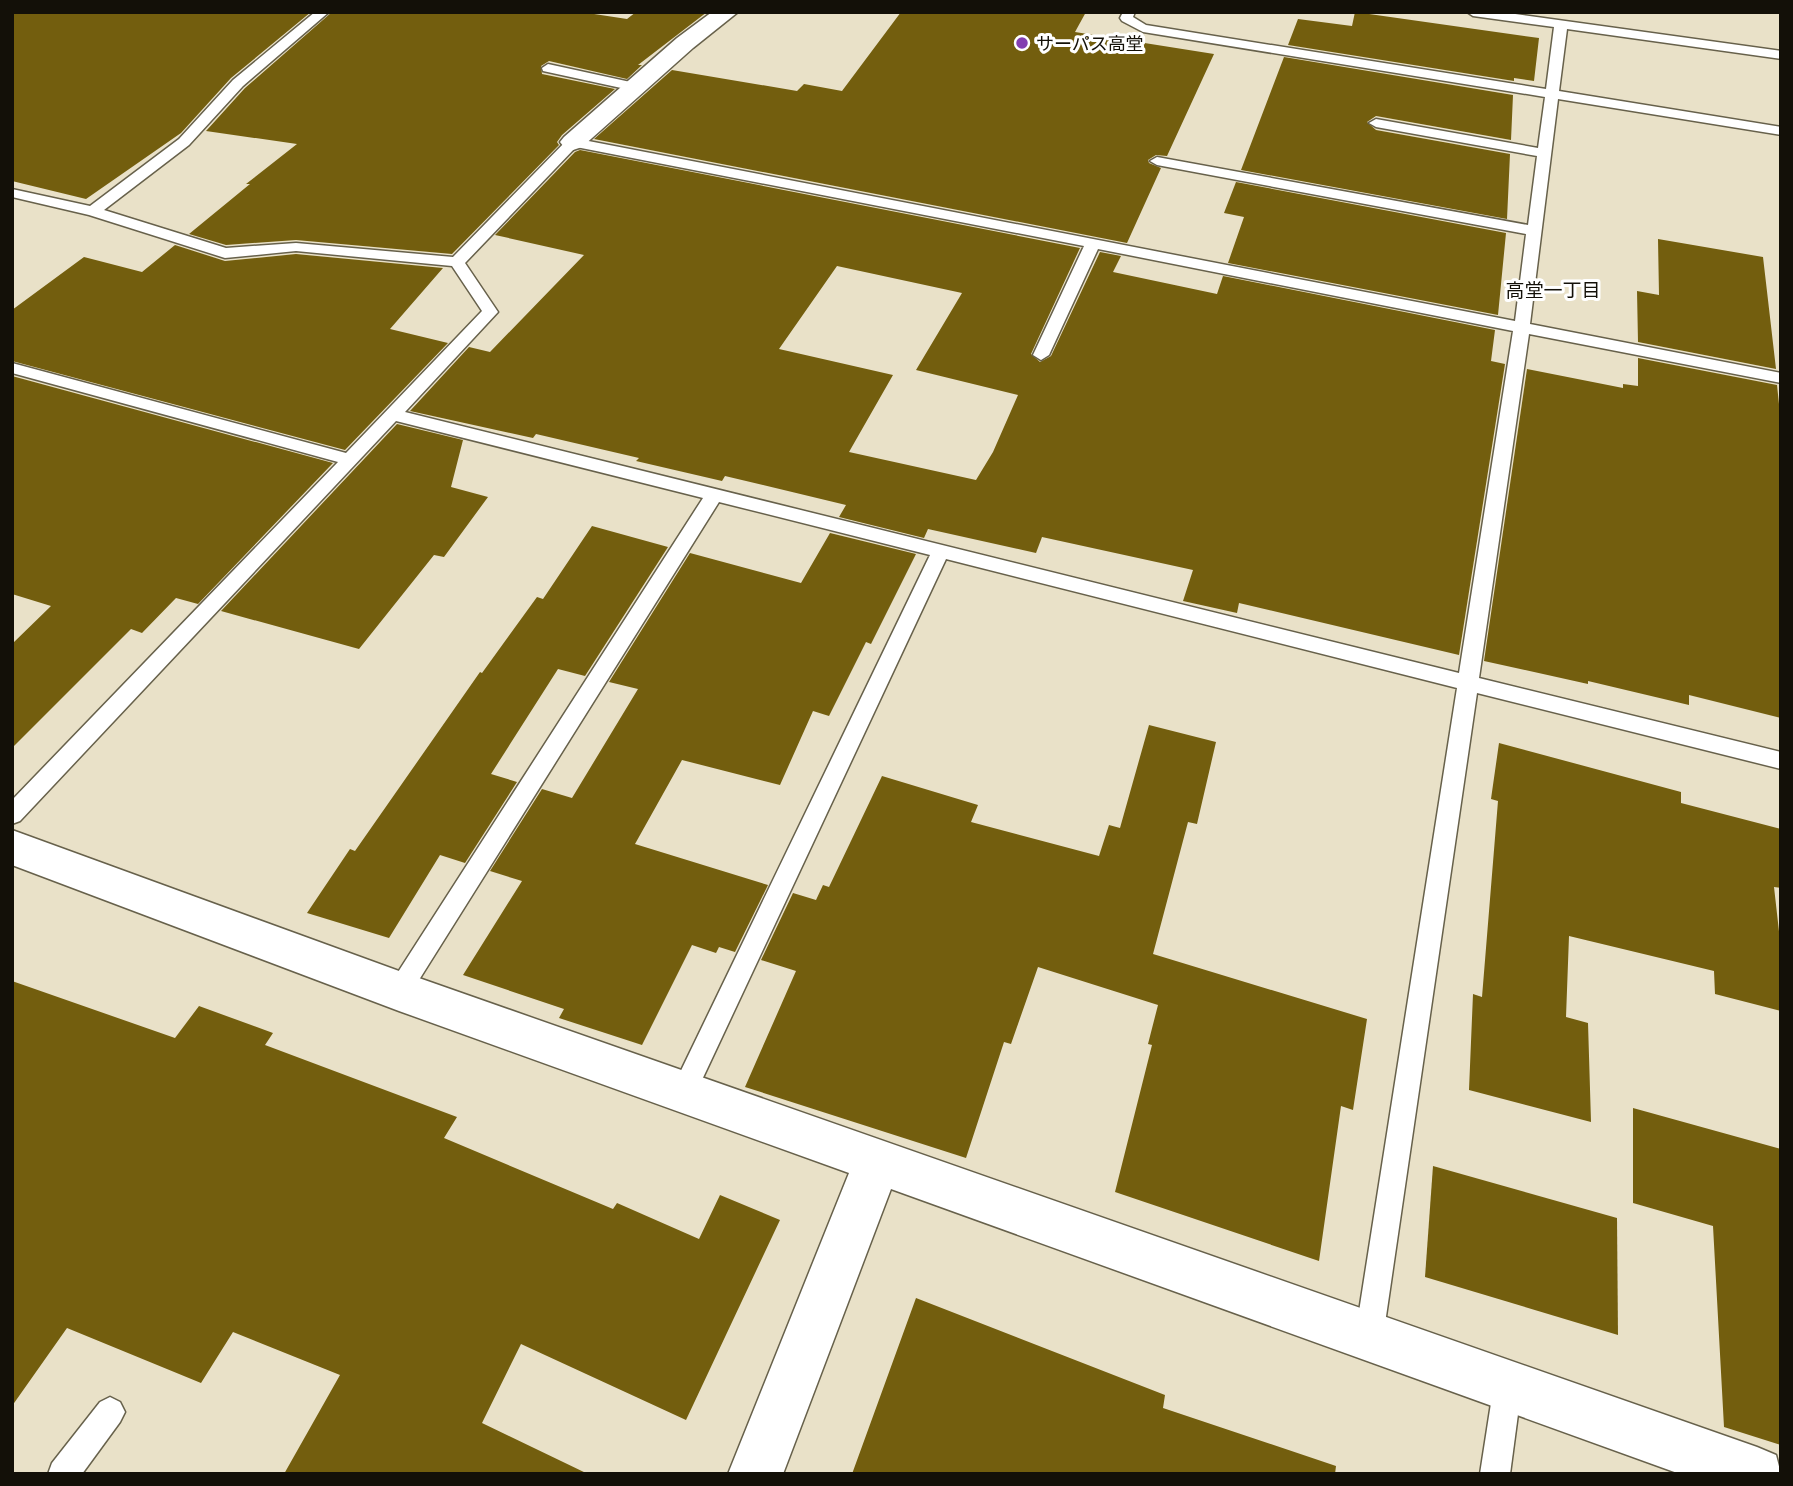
<svg xmlns="http://www.w3.org/2000/svg" width="1793" height="1486" font-family="'Work Sans','Noto Sans JP',sans-serif">
<style>
.building{fill:#735e0e;fill-rule:evenodd}
.lines{fill:none;stroke-linecap:round;stroke-linejoin:round}
.service-casing{stroke:#67614b;stroke-width:3}
.minor-casing{stroke:#67614b;stroke-width:3}
.service{fill:#fff;fill-rule:evenodd}
.minor{fill:#fff;fill-rule:evenodd}
.poi-dot{fill:#833eb1;stroke:#fff;stroke-width:2.5}
.labels{text-anchor:middle;dominant-baseline:central;stroke-width:6;stroke-linejoin:round;paint-order:stroke}
.far-poi-label{font-size:18px;fill:#131008;stroke:#fff;text-anchor:start}
.far-neighbourhood-label{font-size:19px;fill:#131008;stroke:#fff}
</style>
<rect width="100%" height="100%" fill="#e9e1c8"/>
<g class="building">
<path d="M12,12H311L231,78L181,133L86,199L12,181Z"/>
<path d="M332,12H581L627,19L636,12H707L638,65H642L627,79L549,61L541,66L542,74L615,89L562,135L557,142L559,145L452,254L296,240L226,245L189,234L250,184H246L297,144L206,131L245,88Z"/>
<path d="M901,12H1086L1075,32L1214,54L1167,156L1156,155L1148,160L1149,163L1161,168L1127,243L594,139L672,70L797,91L804,84L842,91Z"/>
<path d="M1355,12L1539,38L1534,81L1514,78V81L1288,45L1298,19L1352,26Z"/>
<path d="M1284,57L1513,95L1511,140L1376,116L1367,122L1376,130L1510,154L1507,219L1241,170Z"/>
<path d="M580,150L1080,248L1031,354L1040,362L1051,356L1100,252L1121,256L1113,272L1217,294L1223,276L1495,330L1491,361L1505,364L1459,655L1239,603L1237,613L1183,601L1193,570L1042,537L1036,553L928,529L924,538L839,517L846,505L725,476L722,481L636,461L639,458L536,434L533,438L410,411L469,347L490,352L584,255L495,235L575,152ZM837,266L962,293L916,370L1018,395L993,452L976,480L849,452L893,375L779,349Z"/>
<path d="M1236,182L1506,233L1498,315L1228,263L1244,217L1224,213Z"/>
<path d="M1658,239L1763,257L1776,369L1638,342L1637,291L1659,295Z"/>
<path d="M175,245L225,261L296,254L443,268L390,329L448,343L345,450L12,361V310L84,257L142,272Z"/>
<path d="M1638,358L1777,385L1781,423V718L1689,695V705L1588,681V684L1484,661L1527,369L1623,388V384L1638,386Z"/>
<path d="M12,376L333,463L198,604L176,598L142,633L131,629L12,748V644L51,606L12,594Z"/>
<path d="M397,424L463,440L451,487L488,497L444,557L434,555L359,649L221,611Z"/>
<path d="M592,526L668,547L585,676L558,669L491,774L517,782L465,863L440,855L389,938L307,913L350,849L355,851L480,672L482,673L537,597L543,599Z"/>
<path d="M830,533L916,554L871,644L866,642L829,716L813,711L780,785L682,760L635,844L768,885L735,952L719,947L716,953L692,945L642,1045L559,1018L564,1009L463,975L522,881L490,871L542,789L572,798L638,689L609,682L690,553L801,583Z"/>
<path d="M1149,725L1216,742L1197,824L1188,822L1153,954L1367,1019L1353,1110L1341,1106L1319,1261L1115,1192L1152,1045L1148,1044L1158,1005L1038,967L1011,1044L1004,1042L966,1158L745,1087L796,971L761,960L793,893L816,900L823,885L829,887L882,776L978,805L971,822L1099,856L1109,825L1120,828Z"/>
<path d="M1499,743L1681,792V803L1781,829V888L1774,887L1781,949V1011L1715,994L1714,971L1569,936L1566,1017L1588,1023L1591,1122L1469,1090L1473,994L1482,997L1498,801L1491,799Z"/>
<path d="M12,981L175,1038L199,1006L273,1033L265,1045L457,1117L444,1138L613,1209L617,1203L699,1239L720,1195L780,1220L686,1420L521,1344L482,1423L588,1474H284L340,1375L233,1332L201,1383L67,1328L12,1406Z"/>
<path d="M1633,1108L1781,1149V1445L1724,1427L1713,1226L1633,1203Z"/>
<path d="M1433,1166L1617,1218L1618,1335L1425,1277Z"/>
<path d="M916,1298L1165,1395L1163,1408L1336,1466L1335,1474H852Z"/>
</g>
<g class="lines">
<g class="service-casing">
<g id="service">
<path d="M315,12H329L243,86L189,145L104,210L226,248L296,243L453,257L568,139L573,138L1515,321L1526,234L1157,165L1150,161L1157,157L1528,225L1537,156L1376,127L1369,123L1376,119L1538,148L1545,97L1143,32L1122,21L1120,18L1123,12H1135L1133,17L1146,25L1546,89L1554,27L1473,16L1467,12H1501L1781,51V59L1567,29L1559,91L1781,127V135L1558,99L1530,324L1781,373V383L1529,334L1479,678L1781,752V769L1477,693L1383,1337L1379,1347L1369,1351L1359,1347L1355,1337L1457,688L946,559L693,1099L684,1103L675,1099L671,1091L675,1083L930,555L719,502L407,999L399,1002L391,999L387,991L391,983L703,498L396,421L20,821L12,824V800L338,462L12,373V363L346,453L482,311L452,266L296,251L225,258L89,215L12,197V189L90,206L179,139L233,80ZM576,147L1084,246L1033,355L1041,360L1049,355L1098,249L1513,331L1459,673L405,412L498,312L465,263Z"/>
<path d="M548,64L635,83L641,87L635,91L543,71L542,68Z"/>
<path d="M1508,1370L1518,1374L1522,1384L1510,1474H1480L1494,1384L1498,1374Z"/>
<path d="M110,1397L120,1402L125,1412L120,1422L82,1474H48L52,1463L100,1402Z"/>
</g>
</g>
<g class="minor-casing">
<g id="minor">
<path d="M712,12H738L693,48L582,147L573,150L564,147L560,142L564,137L677,38Z"/>
<path d="M12,830L399,971L1757,1447L1776,1455L1781,1474H1680L891,1189L783,1474H728L849,1173L399,1011L12,865Z"/>
</g>
</g>
<use href="#service" class="service"/>
<use href="#minor" class="minor"/>
</g>
<circle class="poi-dot" cx="1022" cy="43" r="7"/>
<g class="labels">
<g class="far-poi-label">
<text x="1036" y="43">サーパス高堂</text>
</g>
<g class="far-neighbourhood-label">
<text x="1553" y="290">高堂一丁目</text>
</g>
</g>
<rect width="1793" height="1486" fill="none" stroke="#131008" stroke-width="28"/>
</svg>
